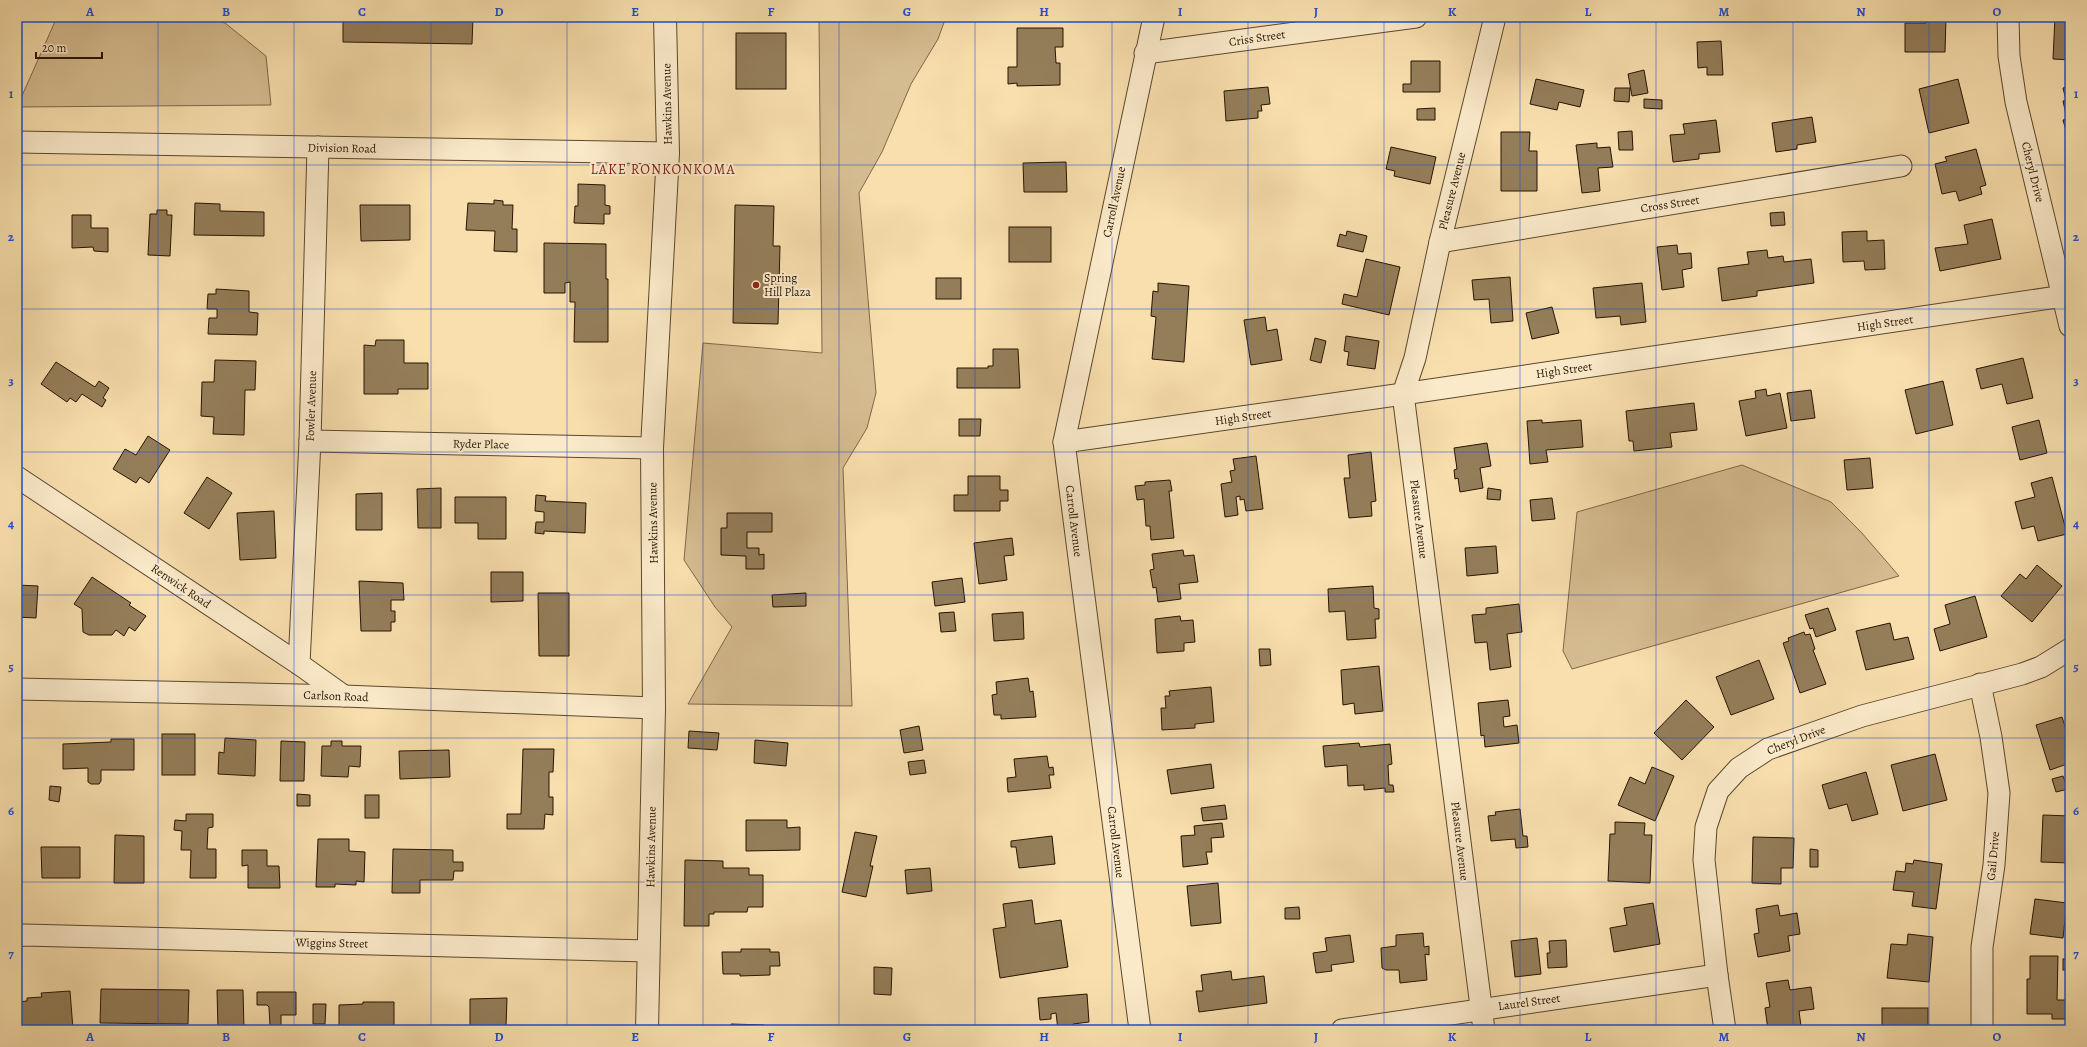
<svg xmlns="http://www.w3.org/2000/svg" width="2087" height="1047" font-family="Alegreya,serif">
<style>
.green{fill:#d5bc90;stroke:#7e6848}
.building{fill:#947e5a;stroke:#261400}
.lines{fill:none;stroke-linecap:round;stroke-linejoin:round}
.minor-casing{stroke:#5b472c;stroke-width:23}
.tertiary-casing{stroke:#5b472c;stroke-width:24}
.minor{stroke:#fbeaca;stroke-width:21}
.tertiary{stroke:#fbeaca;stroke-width:22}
.grid{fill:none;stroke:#1d4ed8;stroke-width:1;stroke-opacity:0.55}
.poi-dot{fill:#8f2418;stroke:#fbeaca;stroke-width:1.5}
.labels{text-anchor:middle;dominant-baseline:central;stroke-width:4;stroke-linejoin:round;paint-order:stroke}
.street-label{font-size:12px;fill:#261400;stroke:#fbeaca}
.poi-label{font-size:12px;fill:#261400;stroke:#fbeaca;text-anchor:start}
.quarter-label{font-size:14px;letter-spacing:1px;fill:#7a1f14;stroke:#fbeaca}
.neatline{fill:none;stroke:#1d4ed8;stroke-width:1.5}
.grid-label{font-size:13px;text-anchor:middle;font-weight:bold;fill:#1d4ed8}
</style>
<rect width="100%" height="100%" fill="#f9dfae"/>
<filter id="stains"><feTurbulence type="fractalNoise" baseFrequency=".005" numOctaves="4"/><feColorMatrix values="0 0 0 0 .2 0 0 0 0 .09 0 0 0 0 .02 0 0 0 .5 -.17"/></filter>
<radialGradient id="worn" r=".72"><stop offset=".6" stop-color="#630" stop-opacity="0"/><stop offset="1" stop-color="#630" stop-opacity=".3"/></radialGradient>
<g class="green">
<path d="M57,17H203L225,23L266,56L271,105L17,107Z"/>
<path d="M819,17H946L938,39L911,84L882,152L859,193L876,393L867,428L843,468L852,706L688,704L732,627L715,607L684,560L703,343L822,353Z"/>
<path d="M1742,465L1831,502L1861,532L1899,576L1572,669L1563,651L1577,512Z"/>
</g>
<g class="building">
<path d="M343,17H473L472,44L343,42Z"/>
<path d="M1926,17H1946L1945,52H1905V23H1926Z"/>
<path d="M2055,17H2070V60L2053,59Z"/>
<path d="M1017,28H1063V47H1055L1056,63H1060V85L1017,86V83L1008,84V67H1017Z"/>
<rect x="736" y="33" width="50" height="56"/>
<path d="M1721,41L1723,75H1707V67L1698,68L1697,42Z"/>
<path d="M1411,61H1440V92H1403V84H1411Z"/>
<path d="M1644,70L1648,93L1632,96L1628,74Z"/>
<path d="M1536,79L1584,90L1580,107L1559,102L1557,110L1530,104Z"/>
<path d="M1958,79L1969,123L1929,133L1919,89Z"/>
<path d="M2070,86V134H2067L2063,120L2067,119L2063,101L2066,100L2063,88Z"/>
<path d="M1268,87L1270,104L1261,105L1262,111H1258V118L1226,121L1224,91Z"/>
<path d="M1615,88H1630L1629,102L1614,101Z"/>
<path d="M1644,99L1662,100V109L1644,108Z"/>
<path d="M1435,108V120H1417V109Z"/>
<path d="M1812,117L1816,142L1797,145V149L1776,152L1772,123Z"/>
<path d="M1716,120L1720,152L1699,154V159L1673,162L1670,135L1685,134L1683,124Z"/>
<path d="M1632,131L1633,150H1619L1618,132Z"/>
<path d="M1501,132H1530L1529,151H1537V191H1501Z"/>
<path d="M1597,143V148L1610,147L1613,167L1598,168L1600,191L1582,193L1576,145Z"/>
<path d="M1391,147L1436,157L1430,184L1394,176L1395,171L1386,169Z"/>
<path d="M1976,149L1986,185L1980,187L1982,194L1959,201L1956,191L1942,194L1935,164L1947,161L1945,157Z"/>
<path d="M1066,162L1067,192H1024L1023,163Z"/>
<path d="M578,184L605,185V205L610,206V214H604V224L574,223L575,206H578Z"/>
<path d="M494,200L503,201V205H513L512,229H517V252L494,251L495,231L466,230L468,203L494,204Z"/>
<path d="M195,203L220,204V211L264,212V236L194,235Z"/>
<path d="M360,205H410V240L361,241Z"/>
<path d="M735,205L774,206L773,246H780L778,324L733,323Z"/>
<path d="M157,210H167V215H172L170,256L148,255L150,214H157Z"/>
<path d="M1784,212L1785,225L1771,226L1770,213Z"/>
<path d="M72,215H91V228H108V252L94,251L93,247L72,248Z"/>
<path d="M1992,219L2001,259L1940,271L1935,248L1968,244L1964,225Z"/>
<rect x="1009" y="227" width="42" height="35"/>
<path d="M1347,231L1367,236L1363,252L1337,246L1340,234L1346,236Z"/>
<path d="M1867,231V241L1884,240L1885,269L1865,270L1864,261L1843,262L1842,232Z"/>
<path d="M544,243L606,244V279H608V342H574L575,302H570V282L565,283V293H544Z"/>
<path d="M1677,245L1678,254L1691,253L1692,268L1682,270L1684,287L1662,290L1657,247Z"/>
<path d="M1767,250L1768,258L1783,256L1784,262L1811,259L1814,283L1757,291V296L1722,301L1718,268L1749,264L1747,252Z"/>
<path d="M1366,259L1400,267L1389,315L1342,304L1344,294L1357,297Z"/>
<path d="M1510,277L1513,321L1491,323L1489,299L1474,300L1472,280Z"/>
<rect x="936" y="278" width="25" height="21"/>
<path d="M1158,283L1189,286L1184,362L1152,359L1156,317L1151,316L1153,291L1158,292Z"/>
<path d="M1642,283L1646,322L1621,325L1620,316L1596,318L1593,288Z"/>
<path d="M216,289L249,291V312L258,313L257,335L208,334L209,318H217V309H207L208,294H216Z"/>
<path d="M1552,307L1559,333L1532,339L1526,313Z"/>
<path d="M1265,317L1267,331L1277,329L1282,360L1251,365L1244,320Z"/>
<path d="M1346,336L1379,341L1375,369L1347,365L1349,352L1344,351Z"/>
<path d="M1315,338L1326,341L1321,363L1310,360Z"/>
<path d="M376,340H404V363H428V389H398V394H364V345L375,346Z"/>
<path d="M993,349H1018L1020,388H957V368H988V366H993Z"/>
<path d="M2023,358L2033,398L2007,404L2002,384L1981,389L1976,369Z"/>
<path d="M215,360L256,361L255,390H245L244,435L213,434L214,417L201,416L202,382H214Z"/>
<path d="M56,362L95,387L99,381L109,388L103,398L106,400L102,407L82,394L76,402L70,398L67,402L41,384Z"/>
<path d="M1943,381L1953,425L1916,434L1905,390Z"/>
<path d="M1766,389L1767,396L1780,393L1787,428L1746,436L1739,401L1756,398L1755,391Z"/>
<path d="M1811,390L1815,418L1791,421L1787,393Z"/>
<path d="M1694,403L1697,430L1670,433L1672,447L1634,451L1633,441H1629L1626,411Z"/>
<path d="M959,419H981L980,436H959Z"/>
<path d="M1542,420V423L1581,420L1583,447L1546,450L1548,462L1530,464L1527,421Z"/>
<path d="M2039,420L2047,453L2020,460L2012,427Z"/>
<path d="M148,436L170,450L149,483L140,477L136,483L113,469L125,449L136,455Z"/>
<path d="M1487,443L1491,466L1480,468L1483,488L1460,492L1458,478L1455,479L1454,470L1457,469L1454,448Z"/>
<path d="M1371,452L1376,501L1371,502L1372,516L1349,518L1344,478H1350L1348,455Z"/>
<path d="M1256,456L1263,509L1246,511L1244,499L1240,500V496L1236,497L1238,515L1225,517L1221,484L1232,482L1230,471L1235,470L1233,459Z"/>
<path d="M1870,458L1873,488L1847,490L1844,460Z"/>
<path d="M968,476H1000V490H1008V501H1000V511H954V495H968Z"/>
<path d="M207,477L232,493L209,529L184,513Z"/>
<path d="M2052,477L2067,534L2038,541L2034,526L2022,529L2015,502L2035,497L2031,483Z"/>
<path d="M1170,480L1172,491H1169L1174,538L1151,540L1150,526H1146L1144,499L1137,500L1135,486L1145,485V482Z"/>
<path d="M441,488V528H418L417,489Z"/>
<path d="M1488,488L1501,490L1500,500L1487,499Z"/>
<path d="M382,493V530H356V494Z"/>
<path d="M536,495L546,496L545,501L586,503L585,533L544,531V534L535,533L536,522H544V512L535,511Z"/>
<path d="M455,497H506V539H478V523H455Z"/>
<path d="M1552,498L1555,519L1532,521L1530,500Z"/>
<path d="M274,511L276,558L240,560L237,513Z"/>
<path d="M727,513H772V532H747V548H759V555L764,554V569H746V556L721,555V528H727Z"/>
<path d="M1012,538L1014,555L1004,556L1007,580L979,584L974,543Z"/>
<path d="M1496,546L1498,573L1467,576L1465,548Z"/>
<path d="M1183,550L1184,556L1194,555L1198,582L1179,584L1181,599L1158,602L1156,587L1153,588L1150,570L1154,569L1152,554Z"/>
<path d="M2037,565L2062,586L2032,622L2001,596L2020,574L2026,579Z"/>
<path d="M491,572H523V601L491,602Z"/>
<path d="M92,577L131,603L129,605L146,616L135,631L129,627L124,636L116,630L112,635H89L83,632L82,609L74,604Z"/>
<path d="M962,578L965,602L935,606L932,582Z"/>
<path d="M359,581L403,583L404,600H391V611H395V622H391V631H361Z"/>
<path d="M17,585L38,586L36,618L17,617Z"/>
<path d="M1373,586L1374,608L1379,609V619H1375L1376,638L1347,640L1345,611L1329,612L1328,589Z"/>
<path d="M538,593H569V656H539Z"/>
<path d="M806,593V606L773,607L772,595Z"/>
<path d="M1975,596L1987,637L1940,651L1934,629L1950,624L1945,605Z"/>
<path d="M1519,604L1522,632L1507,634L1511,667L1490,670L1487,642L1475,643L1472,615L1486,614V608Z"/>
<path d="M1828,608L1836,630L1816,637L1813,628L1810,629L1805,615Z"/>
<path d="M954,612L956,631L941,632L939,613Z"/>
<path d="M1023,612L1024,639L994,641L992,614Z"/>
<path d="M1180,616L1181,621L1193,620L1195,642L1184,643V651L1157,653L1155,619Z"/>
<path d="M1890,623L1894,640L1908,637L1914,659L1866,670L1856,631Z"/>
<path d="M1804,632L1805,635L1810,634L1815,649L1813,650L1826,684L1800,693L1783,643L1789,641L1788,638Z"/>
<path d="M1259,649H1270L1271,665L1260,666Z"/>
<path d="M1759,660L1774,699L1731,715L1716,677Z"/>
<path d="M1379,666L1383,711L1355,714L1354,703L1343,705L1341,670Z"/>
<path d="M1028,678L1030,692L1033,691L1036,717L1001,719V715H994L992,695L997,694L996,682Z"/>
<path d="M1211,687L1214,722L1195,724V728L1162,730L1161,708H1166L1165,696H1170L1169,691Z"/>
<path d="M1508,700L1510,716L1503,717L1504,727L1517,725L1519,743L1485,747L1484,735L1481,736L1478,703Z"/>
<path d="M1686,700L1714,727L1682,760L1654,733Z"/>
<path d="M2062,717L2070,742V763L2050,770L2036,725Z"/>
<path d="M919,726L923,750L904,753L900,730Z"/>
<path d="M689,731L719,733L717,750L688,748Z"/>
<rect x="162" y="734" width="33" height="41"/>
<path d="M225,738L256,740L255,776L218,774L219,752L224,753Z"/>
<path d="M111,739H134V770H101V781L99,784H91L88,782V768L63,769V744L111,742Z"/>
<path d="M755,740L788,743L786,766L754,763Z"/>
<path d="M281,741L305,742L304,781H280Z"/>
<path d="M331,741H342V746H361L360,767L349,766L348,777L321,776L322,746H331Z"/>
<path d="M1359,743L1360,747L1390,744L1392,764L1388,765L1389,785H1393L1394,792H1385V788L1364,790V785L1348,786L1347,765L1325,767L1323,746Z"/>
<path d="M523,749H554L553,772H549V797H553V815L545,814L544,829H507V814H521Z"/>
<path d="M449,750L450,777L400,779L399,751Z"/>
<path d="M1935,754L1947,800L1903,811L1891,765Z"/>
<path d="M1047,756L1049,768L1053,767L1054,775H1049L1051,788L1008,792L1007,778L1016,777L1014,759Z"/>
<path d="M924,760L926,773L910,775L908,762Z"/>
<path d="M1211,764L1214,788L1171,794L1167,770Z"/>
<path d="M1652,767L1674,776L1655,821L1618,805L1630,777L1645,784Z"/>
<path d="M1866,772L1878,814L1852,821L1847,804L1829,809L1822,785Z"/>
<path d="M2063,776L2068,789L2056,792L2052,779Z"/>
<path d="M50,786L61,787L59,802L49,800Z"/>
<path d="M297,794L310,795V806H297Z"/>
<rect x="365" y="795" width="14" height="23"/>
<path d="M1225,805L1227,819L1203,821L1201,808Z"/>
<path d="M1520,809L1523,836H1527L1528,847L1516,848L1515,839L1491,841L1488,816L1496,815L1495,812Z"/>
<path d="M186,814H213V827L208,828L207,849H216V878H190L191,850H181L182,831L174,830L175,820L186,821Z"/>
<path d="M2043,815L2070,816V863L2041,862Z"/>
<path d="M746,820H787V828L800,827V850L746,851Z"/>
<path d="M1615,822L1645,823L1644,835H1652L1650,883L1608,881L1610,834H1615Z"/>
<path d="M1222,823L1224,837L1211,838L1212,852H1206L1208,864L1183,867L1181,836L1195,835L1194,826Z"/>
<path d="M855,832L877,836L870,866H873L866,897L842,892Z"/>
<path d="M115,835L144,836V883H114Z"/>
<path d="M1052,836L1055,864L1019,868L1016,847H1011V841Z"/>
<path d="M1753,837L1794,838L1793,868H1781V884L1752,883Z"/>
<path d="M318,839H349V851L365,852L364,882L356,881V885L335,884V887H316Z"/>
<path d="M41,847H80V878H42Z"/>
<path d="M393,849L453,850V862H463V871H454L453,880H420V893H392Z"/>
<path d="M1810,849L1818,850V867H1810Z"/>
<path d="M242,850H267V866H279L280,888H248V865L242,866Z"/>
<path d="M685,860L723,861V868H749V875H763V907H748L747,912H714V914H709V926H684Z"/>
<path d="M1914,860L1942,864L1936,909L1912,906L1914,892L1893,890L1896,871L1905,872L1906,863L1913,864Z"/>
<path d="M930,868L932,891L907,894L905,870Z"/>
<path d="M1218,883L1221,923L1191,926L1187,886Z"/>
<path d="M2035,899L2067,903L2063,938L2030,934Z"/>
<path d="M1032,900L1035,924L1061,920L1068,967L1000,978L993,929L1006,927L1003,904Z"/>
<path d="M1653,903L1660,944L1614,952L1610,928L1627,925L1624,908Z"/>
<path d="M1778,905L1780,916L1797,913L1800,934L1788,936L1790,951L1758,957L1754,934L1759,933L1756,909Z"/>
<path d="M1299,907L1300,919H1285V908Z"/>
<path d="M1423,933L1424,947L1429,946V955L1425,954L1427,980L1400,983L1399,970H1386L1382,968L1381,948L1396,946V935Z"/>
<path d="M1908,934L1933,937L1929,982L1887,978L1891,944L1907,945Z"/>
<path d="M1350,935L1354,962L1331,965L1332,971L1316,973L1313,953L1327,951L1325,938Z"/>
<path d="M1537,938L1541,974L1515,977L1511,941Z"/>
<path d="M1566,940L1567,967L1548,968L1547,953H1550L1549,941Z"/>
<path d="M741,949H770V952H779L780,966H770V975L740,976V974H723L722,952H741Z"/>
<path d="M2030,956H2058L2057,1000H2070V1019H2052V1014H2027V979H2030Z"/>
<rect x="2063" y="959" width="7" height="11"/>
<path d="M874,967L892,968L891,995L874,994Z"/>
<path d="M1231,971L1232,980L1264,976L1267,1003L1199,1012L1196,991H1203L1201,975Z"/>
<path d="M1788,980L1790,990L1811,987L1814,1009L1799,1011L1801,1026L1768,1030L1765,1008L1770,1007L1766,983Z"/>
<path d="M101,989L189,990L188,1024L100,1023Z"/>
<path d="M217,990H243L244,1030H218Z"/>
<path d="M70,991L73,1029L17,1030V1002L27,1001V998L42,997L41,993Z"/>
<path d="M257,992H296V1015H281V1026H270L269,1007L267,1005H257Z"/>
<path d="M1087,994L1089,1022L1073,1024L1074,1030H1058L1056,1013L1051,1014V1019L1040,1020L1038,998Z"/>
<path d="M507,998L506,1027H470V999Z"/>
<path d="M363,1002H394V1030H339V1005L363,1004Z"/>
<path d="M313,1004H326L325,1024H313Z"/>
<rect x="1882" y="1008" width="46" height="22"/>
<path d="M731,1024L764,1025V1028L773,1030H731Z"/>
</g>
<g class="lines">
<g class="minor-casing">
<g id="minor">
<path d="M2008,17L2009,56L2016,102L2070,326"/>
<path d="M1145,53L1416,17"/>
<path d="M17,142L668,153"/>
<path d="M1440,242L1901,166"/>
<path d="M310,441L652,448"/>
<path d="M1064,442L1403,394L2064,296"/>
<path d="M17,477L299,664L344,696"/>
<path d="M299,664L310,441L318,147"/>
<path d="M1980,684L1991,737L1999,793L1994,865L1982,947V1030"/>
<path d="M17,689L344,696L654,708"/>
<path d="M17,936L25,935L648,951"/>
<path d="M1140,1030L1064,442L1154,17"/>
<path d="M1342,1030L1717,975"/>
<path d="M1484,1030L1403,394L1415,358L1440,242L1495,17"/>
<path d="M1725,1030L1717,975L1704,860L1706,827L1718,791L1739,768L1768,749L1862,716L2022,674L2041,667L2070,649"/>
</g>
</g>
<g class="tertiary-casing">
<path id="tertiary" d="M647,1030L654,708L652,448L668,153L665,17"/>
</g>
<use href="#minor" class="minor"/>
<use href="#tertiary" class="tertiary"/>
</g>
<path class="grid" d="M158,17V1030M294,17V1030M431,17V1030M567,17V1030M703,17V1030M839,17V1030M975,17V1030M1112,17V1030M1248,17V1030M1384,17V1030M1520,17V1030M1656,17V1030M1793,17V1030M1929,17V1030M17,165H2070M17,309H2070M17,452H2070M17,595H2070M17,738H2070M17,882H2070"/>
<circle class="poi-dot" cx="756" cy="285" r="4"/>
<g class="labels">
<g class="street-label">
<text transform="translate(1257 38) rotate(-8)">Criss Street</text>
<text transform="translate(667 104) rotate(-91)">Hawkins Avenue</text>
<text transform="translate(342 148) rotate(1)">Division Road</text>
<text transform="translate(2033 172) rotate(76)">Cheryl Drive</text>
<text transform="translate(1452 191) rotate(-76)">Pleasure Avenue</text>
<text transform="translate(1114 202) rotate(-78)">Carroll Avenue</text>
<text transform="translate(1670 204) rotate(-9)">Cross Street</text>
<text transform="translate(1885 323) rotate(-8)">High Street</text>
<text transform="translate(1564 370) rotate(-8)">High Street</text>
<text transform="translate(311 406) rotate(-88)">Fowler Avenue</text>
<text transform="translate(1243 417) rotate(-8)">High Street</text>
<text transform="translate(481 444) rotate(1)">Ryder Place</text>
<text transform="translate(1419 519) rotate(83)">Pleasure Avenue</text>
<text transform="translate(1074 521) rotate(83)">Carroll Avenue</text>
<text transform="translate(653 523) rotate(-91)">Hawkins Avenue</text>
<text transform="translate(181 586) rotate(34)">Renwick Road</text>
<text transform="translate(336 696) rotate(2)">Carlson Road</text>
<text transform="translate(1796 740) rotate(-21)">Cheryl Drive</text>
<text transform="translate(1460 841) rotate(83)">Pleasure Avenue</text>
<text transform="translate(1116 842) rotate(83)">Carroll Avenue</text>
<text transform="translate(651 847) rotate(-89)">Hawkins Avenue</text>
<text transform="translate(1993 856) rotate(-85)">Gail Drive</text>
<text transform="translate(332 943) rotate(1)">Wiggins Street</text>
<text transform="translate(1529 1002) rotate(-8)">Laurel Street</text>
</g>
<g class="poi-label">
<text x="764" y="278">Spring<tspan x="764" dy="14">Hill Plaza</tspan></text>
</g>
<g class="quarter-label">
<text x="663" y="169">LAKE RONKONKOMA</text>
</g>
</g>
<rect width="2087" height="1047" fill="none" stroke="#f9dfae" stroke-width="44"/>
<path d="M36 52v6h66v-6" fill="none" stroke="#261400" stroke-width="2"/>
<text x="42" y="52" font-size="12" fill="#261400" stroke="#fbeaca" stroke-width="3" paint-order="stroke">20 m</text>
<rect x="22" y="22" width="2043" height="1003" class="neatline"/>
<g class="grid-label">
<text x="90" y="16">A</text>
<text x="226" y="16">B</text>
<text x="362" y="16">C</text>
<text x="499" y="16">D</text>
<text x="635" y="16">E</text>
<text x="771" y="16">F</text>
<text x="907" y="16">G</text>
<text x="1044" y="16">H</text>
<text x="1180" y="16">I</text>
<text x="1316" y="16">J</text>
<text x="1452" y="16">K</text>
<text x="1588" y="16">L</text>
<text x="1724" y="16">M</text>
<text x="1861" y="16">N</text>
<text x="1997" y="16">O</text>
<text x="11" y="98">1</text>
<text x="2076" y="98">1</text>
<text x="11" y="241">2</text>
<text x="2076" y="241">2</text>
<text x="11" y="385">3</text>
<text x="2076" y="385">3</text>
<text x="11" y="528">4</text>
<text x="2076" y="528">4</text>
<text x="11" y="671">5</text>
<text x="2076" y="671">5</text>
<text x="11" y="815">6</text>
<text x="2076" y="815">6</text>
<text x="11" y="958">7</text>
<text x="2076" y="958">7</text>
<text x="90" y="1041">A</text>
<text x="226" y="1041">B</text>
<text x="362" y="1041">C</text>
<text x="499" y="1041">D</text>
<text x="635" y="1041">E</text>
<text x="771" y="1041">F</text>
<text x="907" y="1041">G</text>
<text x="1044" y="1041">H</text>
<text x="1180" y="1041">I</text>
<text x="1316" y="1041">J</text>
<text x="1452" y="1041">K</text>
<text x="1588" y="1041">L</text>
<text x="1724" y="1041">M</text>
<text x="1861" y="1041">N</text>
<text x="1997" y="1041">O</text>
</g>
<rect width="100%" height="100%" filter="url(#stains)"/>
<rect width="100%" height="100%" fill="url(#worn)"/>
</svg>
